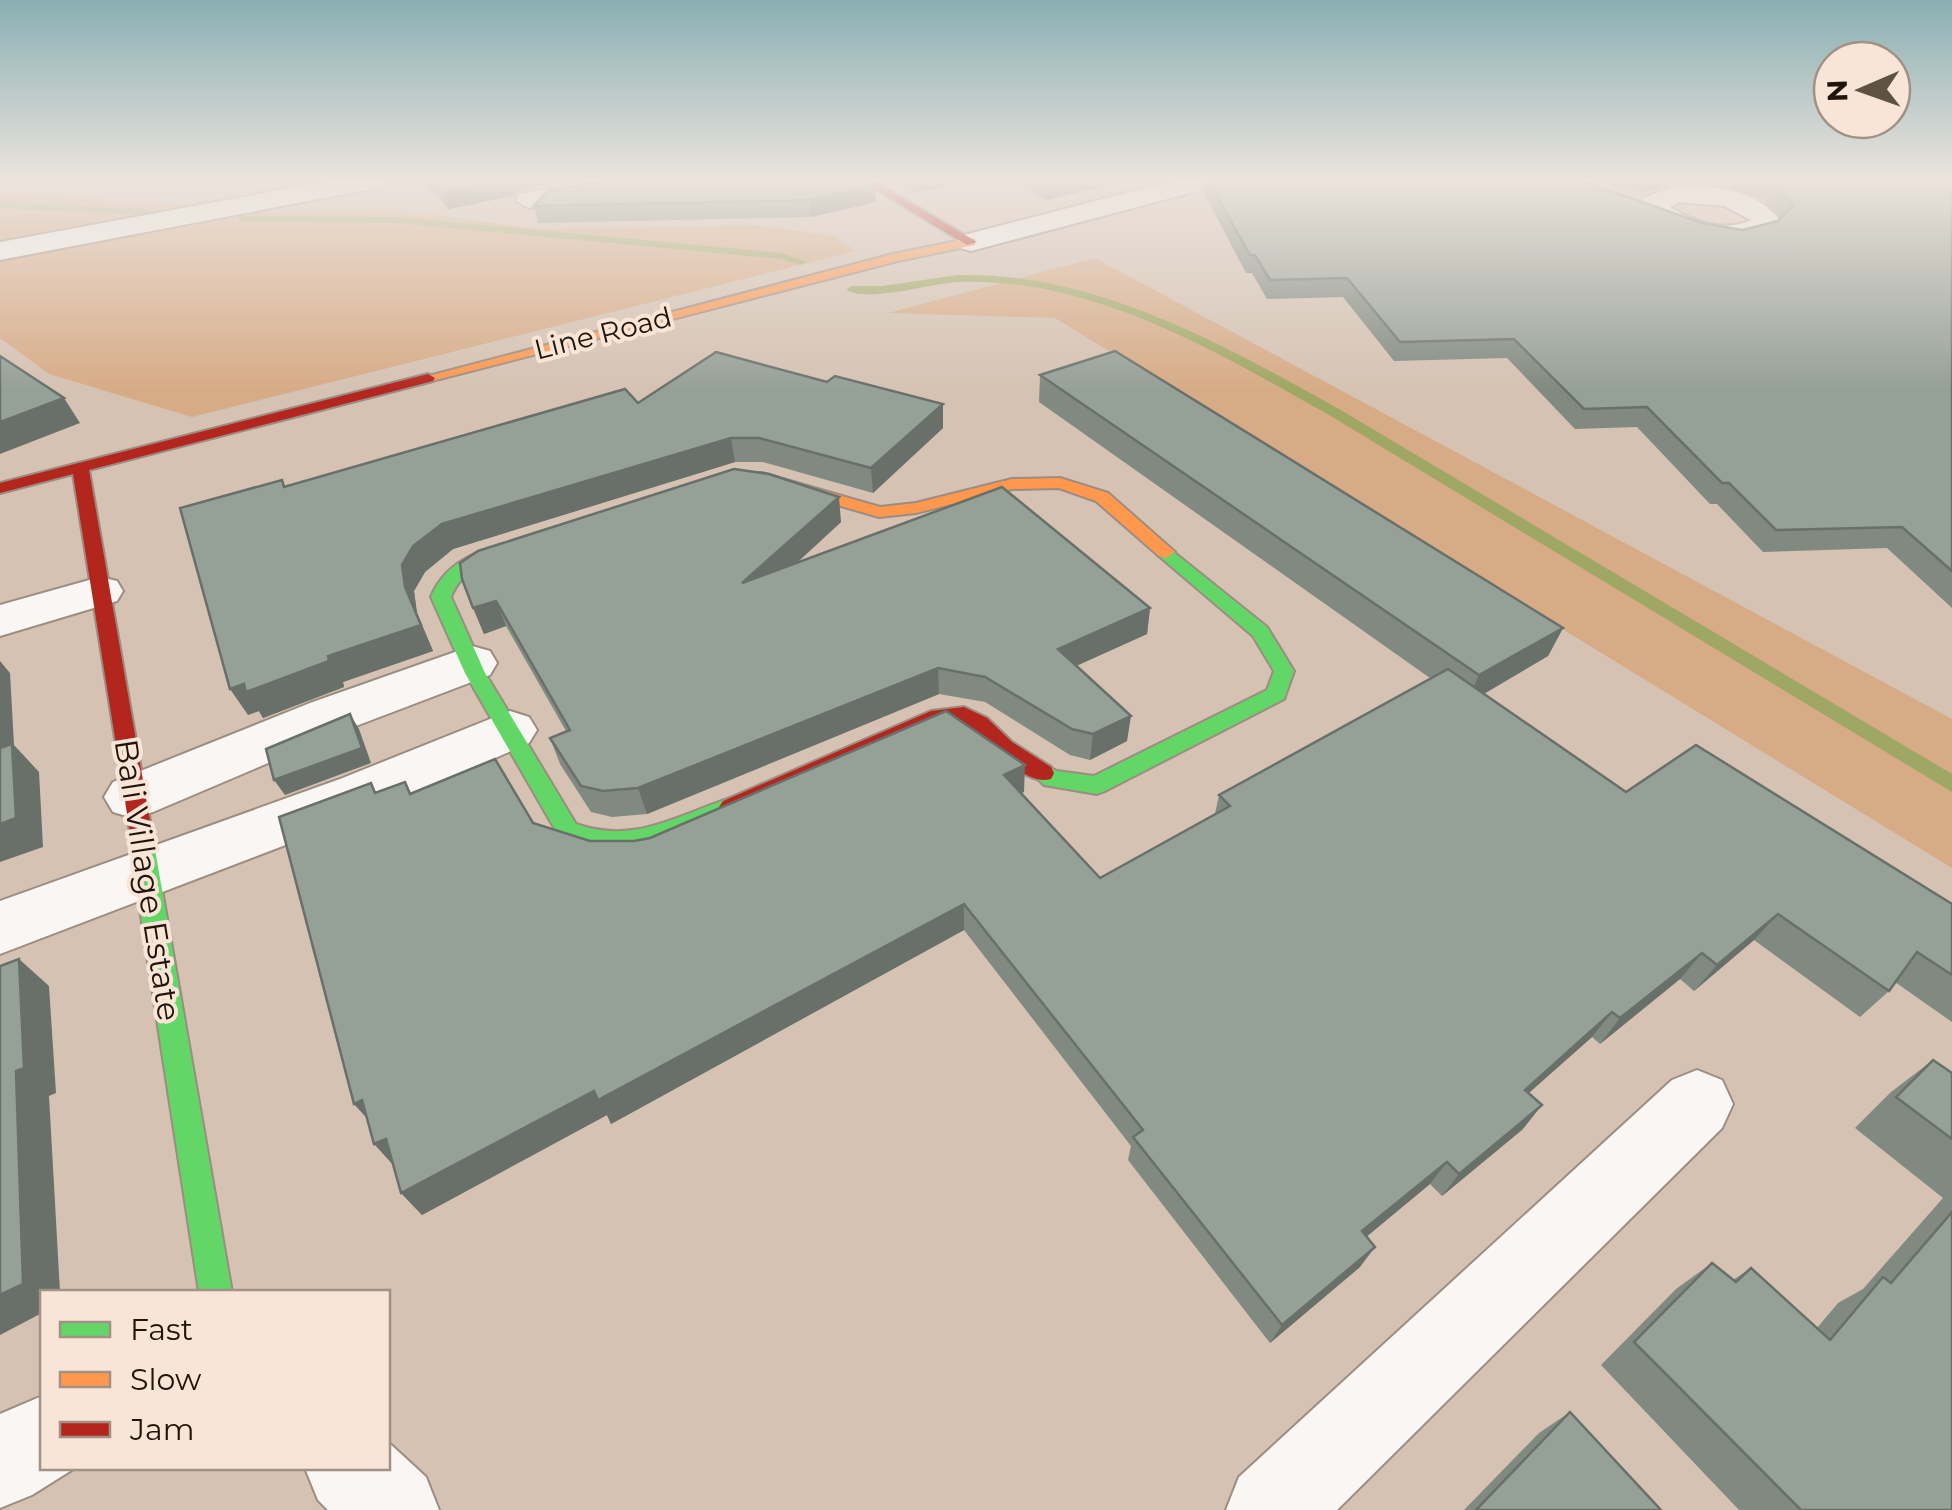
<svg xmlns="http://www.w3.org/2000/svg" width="1952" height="1510" font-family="Montserrat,sans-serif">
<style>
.green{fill:#d7ab86}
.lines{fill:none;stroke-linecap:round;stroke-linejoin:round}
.stream{fill:#9ea763;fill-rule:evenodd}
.street-casing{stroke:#9c8d82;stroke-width:4}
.fast-casing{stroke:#9c8d82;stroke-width:4}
.slow-casing{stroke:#9c8d82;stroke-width:4}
.jam-casing{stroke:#9c8d82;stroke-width:4}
.street{fill:#f9f6f4;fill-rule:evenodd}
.fast{fill:#63d668;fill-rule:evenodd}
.slow{fill:#ff974d;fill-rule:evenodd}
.jam{fill:#b3261e;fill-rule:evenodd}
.wall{fill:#808a81}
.shaded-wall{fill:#687069}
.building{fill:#95a096;stroke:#687069;stroke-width:2.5}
.labels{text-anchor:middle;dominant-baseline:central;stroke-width:8;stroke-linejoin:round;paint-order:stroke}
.far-street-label{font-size:28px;fill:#21140a;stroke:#f8e5d7}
.street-label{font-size:32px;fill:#21140a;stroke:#f8e5d7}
</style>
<rect width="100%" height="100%" fill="#d5c2b3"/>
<g class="green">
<path d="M0,192L279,211L391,209L538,229L759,225L834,236L856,251L192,417L49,374L0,338Z"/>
<path d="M1095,258L1952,719V868L1055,318L888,313Z"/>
</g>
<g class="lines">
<g class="stream">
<path d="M0,202L146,209L151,212L146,215L0,208Z"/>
<path d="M239,216L398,217L782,253L807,262L801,265L781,259L398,223L243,221L239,220Z"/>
<path d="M958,275C1095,272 1222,344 1339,409L1952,774V792L1329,415C1233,361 1131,300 1020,285C1000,283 979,281 959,282C930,283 870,303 846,290L852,286H882Z"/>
</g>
<g class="street-casing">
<g id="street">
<path d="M334,180H389L376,188L0,260V242Z"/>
<path d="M595,180H650L637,188L529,208L515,200L519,194Z"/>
<path d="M1177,180H1220L1216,186L971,251L960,248L956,242L960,236Z"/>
<path d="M1675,186C1714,186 1757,188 1781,222C1756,256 1654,243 1639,204L1643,198ZM1679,202L1724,206L1751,220C1725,233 1692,221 1670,207Z"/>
<path d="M100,577L117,581L123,591L117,601L0,636V605Z"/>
<path d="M472,646L490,651L497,663L490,675L348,729L153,812L133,818L113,812L104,797L113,782L310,703Z"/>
<path d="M510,711L529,717L537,730L529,743L380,809L0,954V901L340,779Z"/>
<path d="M1697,1070L1722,1080L1733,1104L1722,1128L1337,1510H1226L1239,1477L1672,1080Z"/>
<path d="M42,1396V1468H75L32,1495L0,1508V1414Z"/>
<path d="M388,1442L426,1477L439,1510H328L318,1500L305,1468H388Z"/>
</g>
</g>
<g class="fast-casing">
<g id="fast">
<path d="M542,535L548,536V544C514,554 465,559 451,597L485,673L576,824C635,845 677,815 731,798L739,801L743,807L739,813C674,843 631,863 560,838L465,673L431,597C449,552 500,545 542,535Z"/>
<path d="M1166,546L1267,627L1294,671L1284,699L1105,791L1097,794L1044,785L1032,773L1035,767L1043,765L1057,771L1094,776L1267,690L1274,671L1253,636L1159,556L1157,552Z"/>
<path d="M141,829L150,831L153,838L232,1292H199L129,838L132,831Z"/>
</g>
</g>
<g class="slow-casing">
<g id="slow">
<path d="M971,238L975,239V245L898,261L428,382L421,378L893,254Z"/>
<path d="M735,473H762L880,507L916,503L1012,479L1060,478L1108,493L1175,552L1166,558L1159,556L1096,501L1059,488L1012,489L916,513L879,517L761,483H736L548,544H536L533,540L536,536Z"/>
</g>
</g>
<g class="jam-casing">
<g id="jam">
<path d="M860,180H872L977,242L967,245Z"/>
<path d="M428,374L435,378L433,381L89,470L153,838L150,845H132L73,474L0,493V483Z"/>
<path d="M964,707L987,718L1012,742L1051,767L1054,773L1051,779C1022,788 985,736 961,723H942L739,813H723L719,807L723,801L931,711Z"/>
</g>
</g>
<use href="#street" class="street"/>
<use href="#fast" class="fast"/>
<use href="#slow" class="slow"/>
<use href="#jam" class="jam"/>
</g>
<g class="wall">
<path d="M422,180H576L518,190L513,196L449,209Z"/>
<path d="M608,180L876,202L811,217L538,223L534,206Z"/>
<path d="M890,180H971L914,193Z"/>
<path d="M1008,180H1127L1047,200Z"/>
<path d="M1206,180H1579L1702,223L1742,230L1778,221L1781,218L1762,199L1719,183L1674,182L1645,193L1590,180H1952V608L1887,548L1763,552L1717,504H1710L1637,427L1575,429L1507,358L1394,361L1343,297L1267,299L1252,273H1246L1204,193Z"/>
<path d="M1040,375L1563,628L1548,656L1484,694L1626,792L1952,904V1022L1895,982L1889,991L1860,1017L1754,940L1694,991L1680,979L1600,1044L1592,1037L1529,1093L1523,1129L1442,1196L1430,1184L1366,1237L1360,1267L1270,1343L1128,1160L1131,1146L964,930L611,1124L607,1115L422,1215L401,1193L393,1164L367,1118L354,1104L377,792L405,782L411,793L533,823L590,841H634L1024,792L1021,793L1100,878L1215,814L1219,795L1430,678L1039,402Z"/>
<path d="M827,382L943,404V428L873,493L763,462H735L453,549L425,572L414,591L417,613L433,651L343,682L344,687L263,718L259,711L248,715L282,480L286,487L638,403Z"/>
<path d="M841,522L797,563L1150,608L1147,634L1076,666L1127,741L1090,760L1070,755L985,702L939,694L647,814L612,817L591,812L560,764L550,738L566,731L506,626L484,634L462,579Z"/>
<path d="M1933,1060L1952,1073V1510H1739L1601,1365L1676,1289L1712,1263L1733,1280L1751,1268L1817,1328L1838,1303L1863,1289L1943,1198L1855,1128L1891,1092Z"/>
<path d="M1570,1412L1661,1510H1464L1539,1433Z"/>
</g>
<g class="shaded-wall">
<path d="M508,180H576L518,190L513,196L449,209L443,193Z"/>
<path d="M914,180H971L914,193Z"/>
<path d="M1062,180H1127L1047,200L1048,183Z"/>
<path d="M1650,180H1675L1674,182L1645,193Z"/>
<path d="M875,185L876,202L811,217L809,200Z"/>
<path d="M64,398L80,423L0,454V422Z"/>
<path d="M943,404V428L873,493L871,468Z"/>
<path d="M731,438L735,462L453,549L425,572L414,591L417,613L433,651L343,682L344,687L263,718L259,711L248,715L230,689L328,656L405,587L402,565L413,546L442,524Z"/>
<path d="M839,497L841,522L747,608L742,583Z"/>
<path d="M496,601L506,626L484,634L473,608Z"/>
<path d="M1150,608L1147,634L1056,675L1058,649Z"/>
<path d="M1563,628L1548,656L1466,704L1479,675Z"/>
<path d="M0,661L10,673L14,745L39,772L43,847L0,862Z"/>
<path d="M938,668L939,694L647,814L638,788Z"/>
<path d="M350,714L359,729L371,763L285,795L274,780Z"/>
<path d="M1131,716L1127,741L1090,760L1093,734Z"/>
<path d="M1025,765L1024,792L1003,802L1004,775Z"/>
<path d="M964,904V930L611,1124L607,1115L422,1215L401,1193L594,1091Z"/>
<path d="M1778,914L1754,940L1694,991L1717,965Z"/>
<path d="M1702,953L1680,979L1600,1044L1620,1018Z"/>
<path d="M19,959L49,986L56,1093L49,1096L60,1292H42V1313L0,1335V1295Z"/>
<path d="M1612,1012L1592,1037L1506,1113L1525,1090Z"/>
<path d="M362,1100L375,1127L354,1104Z"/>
<path d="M1542,1105L1523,1129L1442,1196L1459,1174Z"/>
<path d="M386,1139L395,1167L374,1144Z"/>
<path d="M1447,1162L1430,1184L1348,1252L1362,1231Z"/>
<path d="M1375,1247L1360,1267L1270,1343L1282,1325Z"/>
</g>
<g class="building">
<path d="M431,180H508L443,193Z"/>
<path d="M608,180H865L875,185L809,200L534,206L548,191Z"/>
<path d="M1041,180H1062L1048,183Z"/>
<path d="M1208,180H1579L1702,223L1742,230L1778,221L1794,205L1771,183L1762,180H1952V571L1902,527L1776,530L1729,483H1722L1647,407L1584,409L1514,339L1400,342L1347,278L1270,280L1255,255H1250Z"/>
<path d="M1115,351L1563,628L1479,675L1040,375Z"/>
<path d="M716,352L827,382L835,376L943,404L871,468L759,438H731L442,524L413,546L402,565L405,587L421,625L328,656L329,661L246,692L244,684L230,689L180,508L282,480L284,487L625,389L638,403Z"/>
<path d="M0,356L64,398L0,422Z"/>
<path d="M734,469L769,474L839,497L742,583L1002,487L1150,608L1058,649L1131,716L1093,734L1072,729L985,677L938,668L638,788L603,791L581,786L550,738L570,730L496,601L473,608L462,579L460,563L478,551Z"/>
<path d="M1448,669L1626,792L1696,745L1952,904V975L1917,952L1889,991L1778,914L1717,965L1702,953L1620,1018L1612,1012L1525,1090L1542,1105L1459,1174L1447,1162L1362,1231L1375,1247L1282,1325L1133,1137L1143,1130L964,904L598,1100L594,1091L401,1193L386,1139L374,1144L362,1100L354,1104L279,817L371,783L375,793L405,782L410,794L495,759L533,823L590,841H634L650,838L946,711L1025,765L1004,775L1100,878L1230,806L1219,795Z"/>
<path d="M350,714L362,748L274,780L266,749Z"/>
<path d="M12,744L16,818L0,824V748Z"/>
<path d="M19,959L24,1068L16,1071L23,1284L0,1295V966Z"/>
<path d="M1933,1060L1952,1073V1139L1896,1097Z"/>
<path d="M1952,1212V1510H1801L1634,1342L1712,1263L1736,1282L1751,1268L1830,1340L1883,1277L1891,1283Z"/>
<path d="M1570,1412L1661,1510H1476Z"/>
</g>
<linearGradient id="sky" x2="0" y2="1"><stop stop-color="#8aafb3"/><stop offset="0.46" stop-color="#ece4dd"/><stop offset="1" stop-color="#ece4dd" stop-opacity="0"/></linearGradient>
<rect width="1952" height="391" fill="url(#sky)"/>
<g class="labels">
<g class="far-street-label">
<text transform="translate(603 333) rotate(-14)">Line Road</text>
</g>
<g class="street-label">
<text transform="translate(148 880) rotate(81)">Bali Village Estate</text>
</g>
</g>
<rect x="40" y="1290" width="350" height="180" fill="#f8e5d7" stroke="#a29185" stroke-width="2.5"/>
<rect x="60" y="1322" width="50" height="15" fill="#63d668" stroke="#a29185" stroke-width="2.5"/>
<text x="130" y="1340" font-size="30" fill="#21140a">Fast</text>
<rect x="60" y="1372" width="50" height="15" fill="#ff974d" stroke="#a29185" stroke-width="2.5"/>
<text x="130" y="1390" font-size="30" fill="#21140a">Slow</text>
<rect x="60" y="1422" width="50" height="15" fill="#b3261e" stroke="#a29185" stroke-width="2.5"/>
<text x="130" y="1440" font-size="30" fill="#21140a">Jam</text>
<g transform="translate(1862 90) rotate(268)"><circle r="48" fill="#f8e5d7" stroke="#a29185" stroke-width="2.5"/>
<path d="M0-8L18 38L0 25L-18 38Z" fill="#605145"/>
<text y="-15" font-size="28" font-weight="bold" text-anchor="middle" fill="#21140a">N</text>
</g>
</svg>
